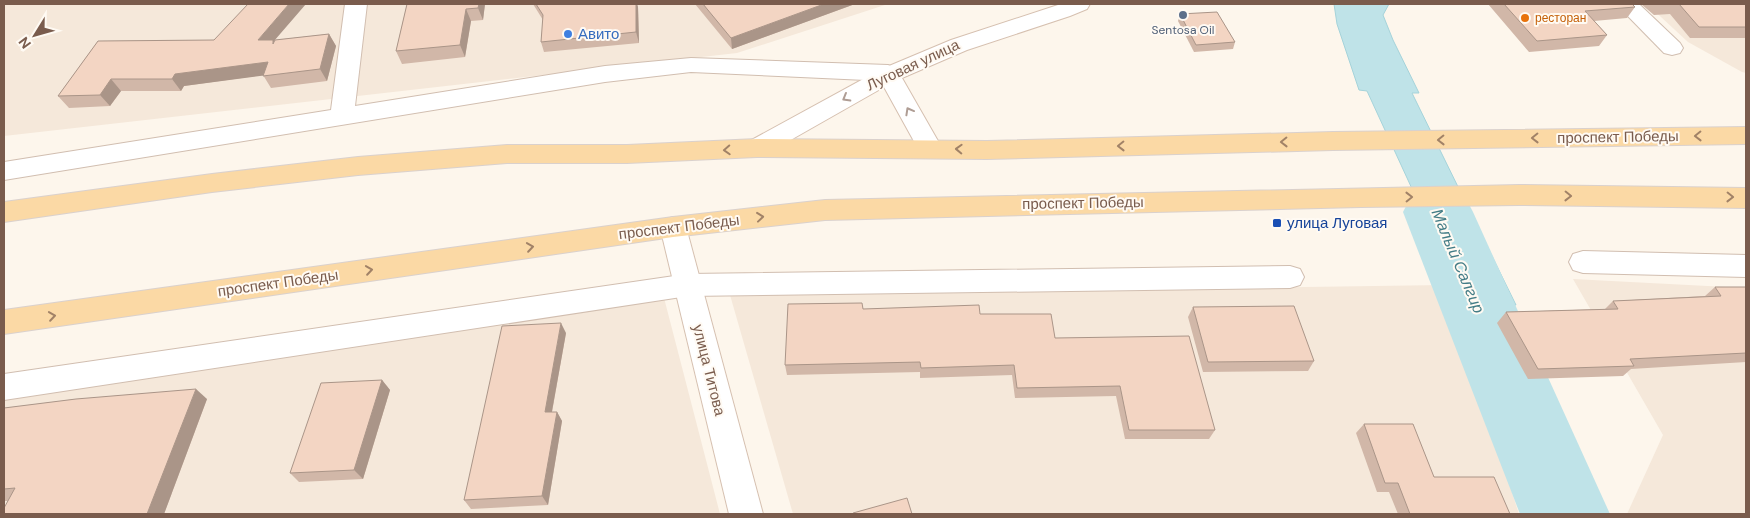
<svg xmlns="http://www.w3.org/2000/svg" width="1750" height="518" font-family="'DM Sans',sans-serif">
<style>
.residential{fill:#f5e8da}
.water{fill:#bfe3e8;stroke:#a5d3da}
.lines{fill:none;stroke-linecap:round;stroke-linejoin:round}
.river{fill:#bfe3e8;fill-rule:evenodd}
.street-casing{stroke:#d1beb0;stroke-width:2}
.secondary-casing{stroke:#d6c0b0;stroke-width:2}
.primary-casing{stroke:#dad1cd;stroke-width:2}
.street{fill:#fff;fill-rule:evenodd}
.secondary{fill:#fff;fill-rule:evenodd}
.primary{fill:#fbd9a5;fill-rule:evenodd}
.wall{fill:#d1b7a8}
.shaded-wall{fill:#aa9588}
.building{fill:#f3d5c3;stroke:#aa9588}
.oneway{stroke:#af9d94}
.oneway2{stroke:#a18267}
.service-dot{fill:#5c6f8a;stroke:#fffaf3;stroke-width:2}
.food-dot{fill:#e8710a;stroke:#fffaf3;stroke-width:2}
.shop-dot{fill:#3f7fe0;stroke:#fffaf3;stroke-width:2}
.transit-dot{fill:#1a4fb4;stroke:#fffaf3;stroke-width:2}
.labels{text-anchor:middle;dominant-baseline:central;stroke-width:4;stroke-linejoin:round;paint-order:stroke}
.far-food-label{font-size:12px;fill:#c56008;stroke:#fffaf3;text-anchor:start}
.far-service-label{font-size:12px;fill:#4e5e75;stroke:#fffaf3}
.shop-label{font-size:15px;fill:#366cbe;stroke:#fffaf3;text-anchor:start}
.street-label{font-size:15px;fill:#7a5c4d;stroke:#fffaf3}
.transit-label{font-size:15px;fill:#164399;stroke:#fffaf3;text-anchor:start}
.water-label{font-size:16px;font-style:italic;fill:#437c86;stroke:#fffaf3}
</style>
<rect width="100%" height="100%" fill="#fdf6ec"/>
<g class="residential">
<path d="M4,4H888L737,53L4,136Z"/>
<path d="M1647,4H1746V73L1742,72L1688,42Z"/>
<path d="M1573,279L1746,288V514H1627L1663,435Z"/>
<path d="M1444,285L1519,514H793L730,295Z"/>
<path d="M663,294L720,514H4V399L638,300Z"/>
</g>
<path class="water" d="M1334,4H1389L1383,15L1393,40L1419,93H1412L1516,305L1466,306L1367,91L1359,90L1337,24Z"/>
<g class="lines">
<path class="river" d="M1438,186L1463,193L1473,212L1610,514H1520L1403,212L1413,193Z"/>
<g class="street-casing">
<g id="street">
<path d="M345,4H367L355,106L605,66L691,58L888,65L896,68L900,73L896,78L888,81L691,72L605,82L4,180V162L331,110Z"/>
<path d="M1616,4H1639L1680,43L1683,48L1680,53L1672,55L1664,53Z"/>
<path d="M1583,251L1746,255V277L1583,273L1573,270L1569,262L1573,254Z"/>
<path d="M1290,266L1300,269L1304,277L1300,285L1290,288L688,296L4,400V374L688,274Z"/>
</g>
</g>
<g class="secondary-casing">
<g id="secondary">
<path d="M1061,4H1090L1087,9L1070,16L967,50L902,78L942,148L939,154L930,157L921,154L884,87L766,154L757,157L748,154L745,148L748,142L878,71L880,68L889,66L951,40Z"/>
<path d="M673,217L682,220L686,227L763,514H729L660,227L664,220Z"/>
</g>
</g>
<g class="primary-casing">
<g id="primary">
<path d="M1746,127V144L1333,150L987,159L757,157L627,163H507L358,175L212,192L4,222V202L212,174L358,157L507,145H627L757,139L987,141L1333,132Z"/>
<path d="M1519,185L1746,188V208L1519,205L1361,207L825,220L673,237L4,334V310L673,217L825,200Z"/>
</g>
</g>
<use href="#street" class="street"/>
<use href="#secondary" class="secondary"/>
<use href="#primary" class="primary"/>
</g>
<g class="wall">
<path d="M407,4H485L483,20L471,21L465,57L402,64L396,51Z"/>
<path d="M533,4H637L638,7L639,43L544,52L541,42L543,20Z"/>
<path d="M695,4H855L732,49Z"/>
<path d="M1488,4H1632L1635,7L1627,18L1594,21L1607,35L1599,46L1529,52Z"/>
<path d="M1641,4H1746V38H1690L1670,14L1654,15Z"/>
<path d="M1180,14L1235,42L1233,49L1194,52L1178,21Z"/>
<path d="M329,34L336,46L327,81L271,88L263,75L184,86L181,91H121L110,106L69,108L58,96L98,41L275,40Z"/>
<path d="M1715,287H1746V362L1631,369L1623,376L1528,379L1497,323L1506,312L1605,309L1613,301L1705,296Z"/>
<path d="M1193,307L1314,361L1308,371L1203,372L1188,317Z"/>
<path d="M863,309L1055,338L1215,430L1209,439H1125L1116,396L1015,398L1012,375L920,378V372L787,375L785,365Z"/>
<path d="M566,333L552,412H557L562,421L548,505L471,509L464,500Z"/>
<path d="M382,380L390,390L363,479L299,482L290,473Z"/>
<path d="M207,399L164,514H4L8,501H4V408Z"/>
<path d="M1364,424L1434,477L1510,514H1398L1389,492H1377L1356,433Z"/>
</g>
<g class="shaded-wall">
<path d="M289,4H306L274,41L273,44L258,40Z"/>
<path d="M479,4H485L483,20L478,8Z"/>
<path d="M636,4H637L638,7L639,43L636,32Z"/>
<path d="M824,4H855L732,49L731,38Z"/>
<path d="M466,9L471,21L465,57L460,45Z"/>
<path d="M329,34L336,46L327,81L320,69Z"/>
<path d="M268,62L275,74L184,86L181,91L172,79L175,74Z"/>
<path d="M111,79L121,91L110,106L100,95Z"/>
<path d="M561,323L566,333L550,422L545,412Z"/>
<path d="M382,380L390,390L363,479L354,470Z"/>
<path d="M196,389L207,399L164,514H147Z"/>
<path d="M557,412L562,421L548,505L542,496Z"/>
</g>
<g class="building">
<path d="M248,4H289L258,40H273V44L275,40L329,34L320,69L263,76L268,62L175,74L172,79H111L100,95L58,96L98,41L214,40Z"/>
<path d="M407,4H479L478,8L466,9L460,45L396,51Z"/>
<path d="M536,4H636V32L541,42L543,15Z"/>
<path d="M703,4H824L731,38Z"/>
<path d="M1504,4H1632L1635,7L1585,11L1607,35L1537,41Z"/>
<path d="M1679,4H1746V27H1699Z"/>
<path d="M1217,12L1235,42L1196,45L1180,14Z"/>
<path d="M1715,287H1746V353L1630,359L1634,366L1538,369L1506,312L1618,309L1613,301L1721,296Z"/>
<path d="M862,303L863,309L979,305L980,314H1051L1055,338L1189,336L1215,430H1129L1120,386L1017,388L1014,365L921,368L920,362L785,365L788,304Z"/>
<path d="M1294,306L1314,361L1208,362L1193,307Z"/>
<path d="M561,323L545,412H557L542,496L464,500L502,326Z"/>
<path d="M382,380L354,470L290,473L321,383Z"/>
<path d="M196,389L147,514H4V508L15,488L4,489V408L76,399Z"/>
<path d="M1364,424H1413L1434,477H1494L1510,514H1410L1398,483H1385Z"/>
<path d="M907,498L912,514H853V513Z"/>
</g>
<defs><path id="oneway-chevron" d="M-2-3.5L2.5 0L-2 3.5" fill="none" stroke-width="1.6" stroke-linecap="round" stroke-linejoin="round" transform="scale(1.25)"/></defs>
<g class="oneway">
<use href="#oneway-chevron" transform="translate(846 98) rotate(150)"/>
<use href="#oneway-chevron" transform="translate(909 111) rotate(-119)"/>
</g>
<g class="oneway2">
<use href="#oneway-chevron" transform="translate(1698 136) rotate(179)"/>
<use href="#oneway-chevron" transform="translate(1535 138) rotate(179)"/>
<use href="#oneway-chevron" transform="translate(1441 140) rotate(179)"/>
<use href="#oneway-chevron" transform="translate(1284 142) rotate(179)"/>
<use href="#oneway-chevron" transform="translate(1121 146) rotate(179)"/>
<use href="#oneway-chevron" transform="translate(959 149) rotate(-178)"/>
<use href="#oneway-chevron" transform="translate(727 150) rotate(177)"/>
<use href="#oneway-chevron" transform="translate(1568 196) rotate(1)"/>
<use href="#oneway-chevron" transform="translate(1409 197) rotate(-1)"/>
<use href="#oneway-chevron" transform="translate(1730 197) rotate(1)"/>
<use href="#oneway-chevron" transform="translate(760 217) rotate(-6)"/>
<use href="#oneway-chevron" transform="translate(530 247) rotate(-8)"/>
<use href="#oneway-chevron" transform="translate(369 270) rotate(-8)"/>
<use href="#oneway-chevron" transform="translate(52 316) rotate(-8)"/>
</g>
<circle class="service-dot" cx="1183" cy="15" r="5"/>
<circle class="food-dot" cx="1525" cy="18" r="5"/>
<circle class="shop-dot" cx="568" cy="34" r="5"/>
<rect class="transit-dot" x="1272" y="218" width="10" height="10" rx="2.5"/>
<g class="labels">
<g class="far-food-label">
<text x="1535" y="18">ресторан</text>
</g>
<g class="far-service-label">
<text x="1183" y="30">Sentosa Oil</text>
</g>
<g class="shop-label">
<text x="578" y="34">Авито</text>
</g>
<g class="street-label">
<text transform="translate(913 65) rotate(-25)">Луговая улица</text>
<text transform="translate(1618 137) rotate(-1)">проспект Победы</text>
<text transform="translate(1083 203) rotate(-1)">проспект Победы</text>
<text transform="translate(679 227) rotate(-7)">проспект Победы</text>
<text transform="translate(278 283) rotate(-8)">проспект Победы</text>
<text transform="translate(709 370) rotate(76)">улица Титова</text>
</g>
<g class="transit-label">
<text x="1287" y="223">улица Луговая</text>
</g>
<g class="water-label">
<text transform="translate(1458 261) rotate(67)">Малый Салгир</text>
</g>
</g>
<rect width="1750" height="518" fill="none" stroke="#7a5c4d" stroke-width="10"/>
<g transform="translate(35 35) rotate(233)" stroke="#fffaf3" stroke-width="4" paint-order="stroke">
<path d="M0-4L9 19L0 12L-9 19Z" fill="#7a5c4d"/>
<text y="-8" font-size="14" font-weight="bold" text-anchor="middle" fill="#7a5c4d">N</text>
</g>
</svg>
